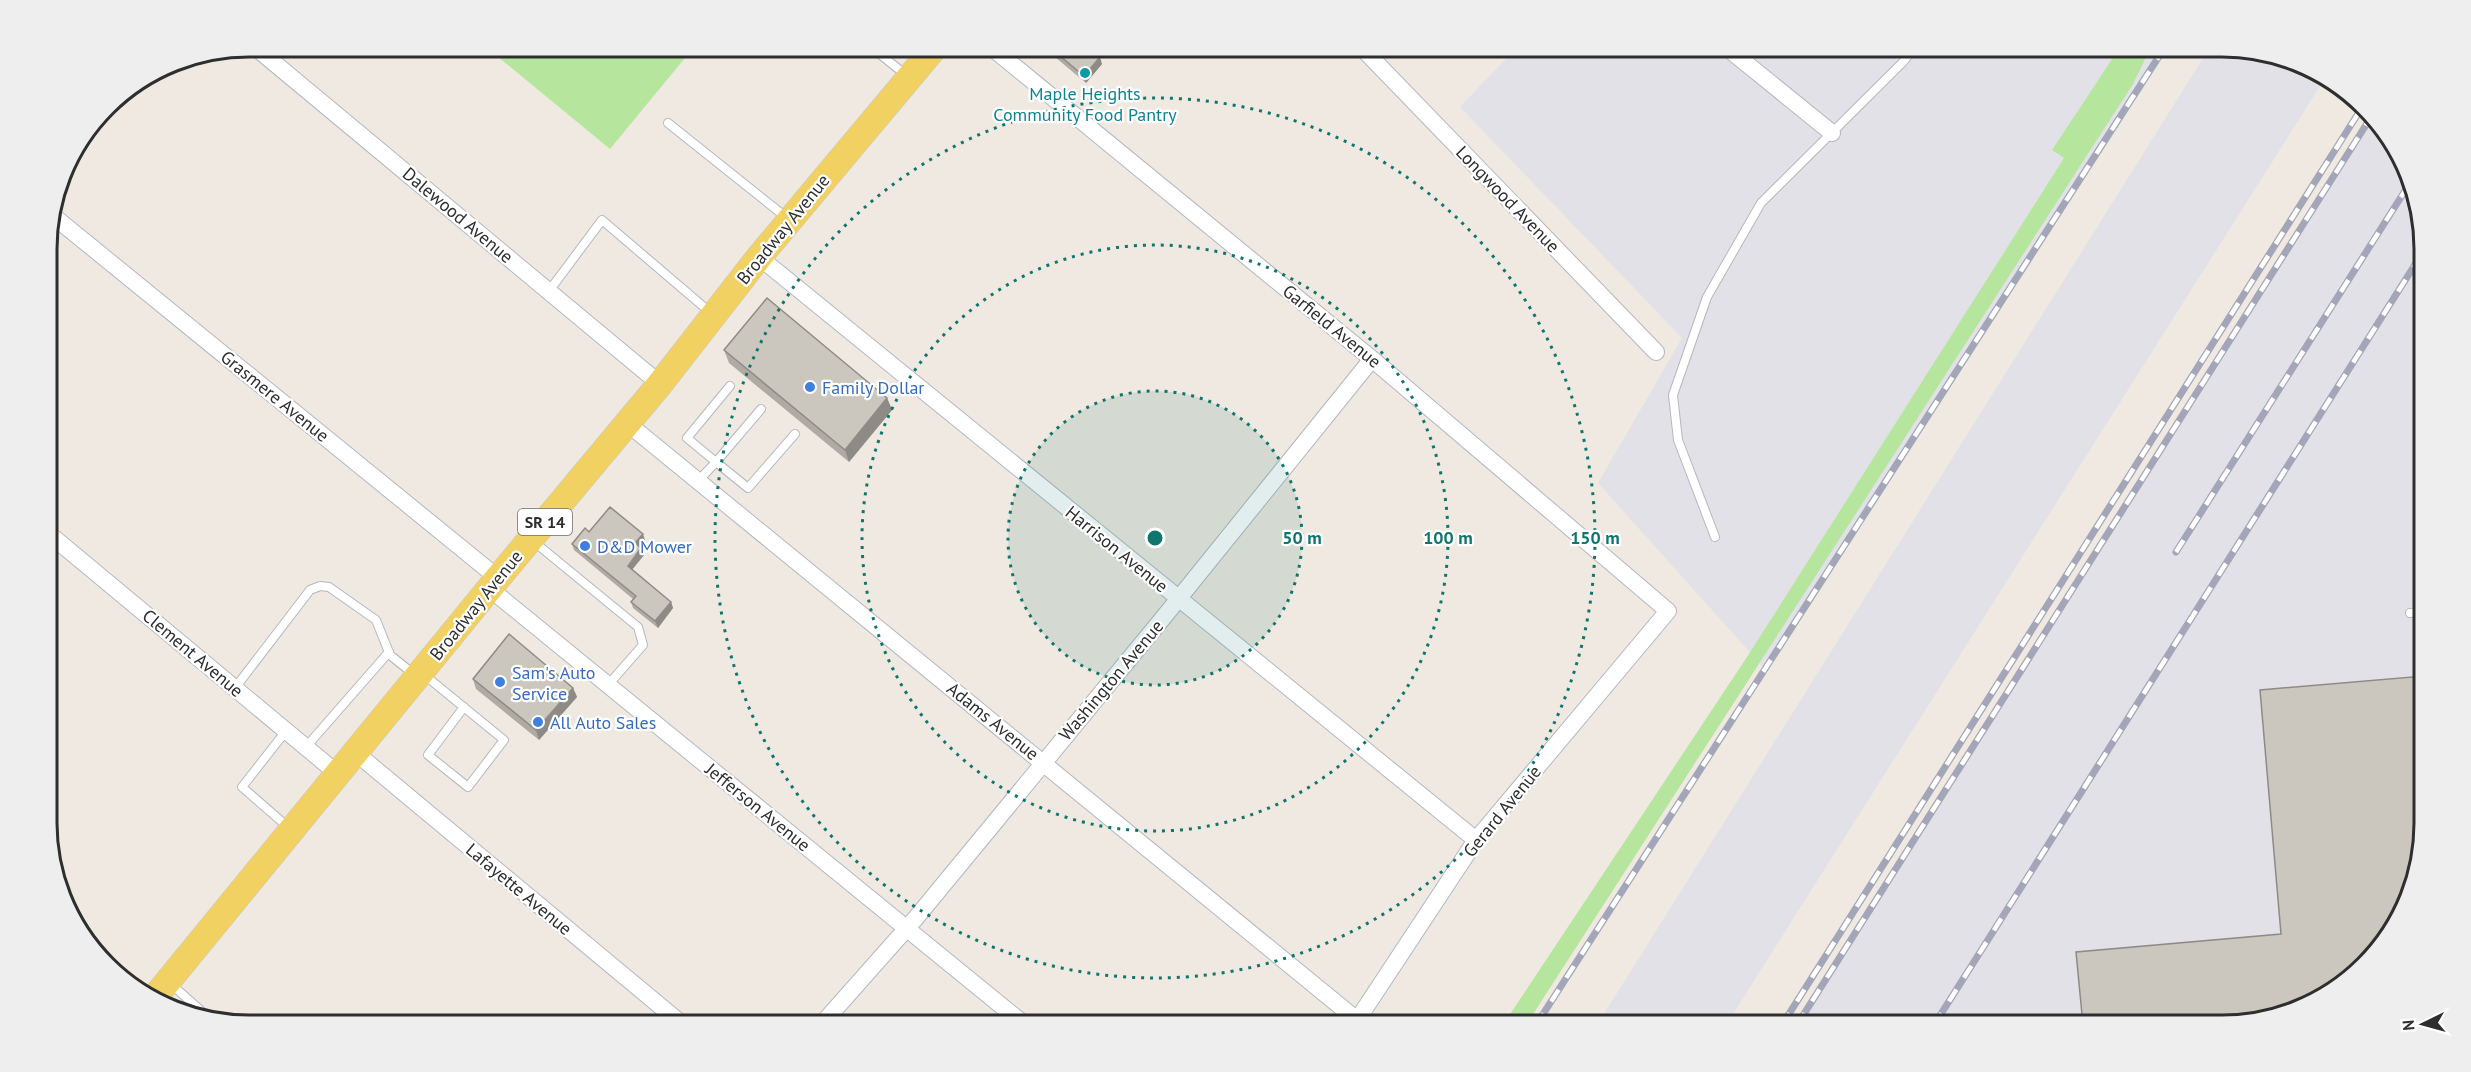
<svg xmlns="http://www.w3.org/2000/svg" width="2471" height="1072" font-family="'PT Sans',sans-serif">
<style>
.industrial{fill:#e3e1e8}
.green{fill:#b6e59e}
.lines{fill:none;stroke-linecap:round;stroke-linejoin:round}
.service-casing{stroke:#b4b7c1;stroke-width:10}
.minor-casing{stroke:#b4b7c1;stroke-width:18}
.primary-casing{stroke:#c9c9c9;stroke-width:27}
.service{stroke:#fff;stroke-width:8}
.minor{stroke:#fff;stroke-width:16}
.primary{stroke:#f2d163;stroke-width:26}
.rail-casing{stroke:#a3a6b8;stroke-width:7}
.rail{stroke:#fff;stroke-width:4.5;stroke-dasharray:14;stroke-linecap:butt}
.wall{fill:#afaba4}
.shaded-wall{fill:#8e8b86}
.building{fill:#cbc7bf;stroke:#8e8b86;stroke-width:1.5}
.ring{fill:none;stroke:#0f766e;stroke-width:3;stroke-dasharray:3 6}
.culture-dot{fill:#0f9aa8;stroke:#fff;stroke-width:2}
.shop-dot{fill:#3f7fe0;stroke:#fff;stroke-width:2}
.labels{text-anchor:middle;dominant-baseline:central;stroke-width:4.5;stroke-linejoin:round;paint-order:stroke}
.shield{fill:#fff;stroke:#6d6d6d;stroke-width:1.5}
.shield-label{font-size:16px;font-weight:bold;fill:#2e2e2e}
.culture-label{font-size:18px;fill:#0d838f;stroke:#fff}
.street-label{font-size:18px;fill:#2e2e2e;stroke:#fff}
.shop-label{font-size:18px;fill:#366cbe;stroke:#fff;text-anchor:start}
.rim{fill:none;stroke:#2e2e2e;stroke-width:3}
.centre{fill:#0f766e;stroke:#fff;stroke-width:3}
.ring-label{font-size:18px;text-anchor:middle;font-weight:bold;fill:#0f766e;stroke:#fff;stroke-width:4.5;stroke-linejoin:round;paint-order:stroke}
</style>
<rect width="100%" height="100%" fill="#efe9e1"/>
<g class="industrial">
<path d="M1517,47H2165L1765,669L1598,483L1682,338L1460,107Z"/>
<path d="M2210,47H2222L2299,62L2324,80L1726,1025H1597Z"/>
<path d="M2371,116L2383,126L2423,223L2424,824L2288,1015L2235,1025H1797Z"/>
</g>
<g class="green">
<path d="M486,47H694L610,149Z"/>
<path d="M2120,47H2151L2133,84L1526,1025H1503L1749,654L2064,158L2052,150Z"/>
</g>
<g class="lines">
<g class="service-casing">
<g id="service">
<path d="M871,47L906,75"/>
<path d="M668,123L787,218"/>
<path d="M549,291L602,220L711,313"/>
<path d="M730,386L687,438L716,462L761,409"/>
<path d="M698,481L716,462L748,488L795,434"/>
<path d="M1715,537L1678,440L1673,395L1707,297L1761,203L1903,62L1915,47"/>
<path d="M533,541L638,627L643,645L608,685"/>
<path d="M2410,613L2424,612"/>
<path d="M422,673L504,740L468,787L428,755L464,707"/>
<path d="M235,688L310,590L320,586L329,587L376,620L390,655L416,676"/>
<path d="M286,731L242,787L289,828"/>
<path d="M306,747L389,652"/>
<path d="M171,984L208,1017"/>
</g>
</g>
<g class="minor-casing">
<g id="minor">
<path d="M255,47L660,384"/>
<path d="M991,47L1372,359L1668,611L1476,840L1354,1025"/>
<path d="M1361,47L1656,352"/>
<path d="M1726,47L1832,133"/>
<path d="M52,215L498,578"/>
<path d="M759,257L1476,840"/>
<path d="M627,423L1357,1020"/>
<path d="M48,533L338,774"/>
<path d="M489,588L1025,1025"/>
<path d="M356,753L683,1025"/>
<path d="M821,1025L915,919L1163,618L1372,359"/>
</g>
</g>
<g class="primary-casing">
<path id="primary" d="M155,997L498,578L660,384L759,257L935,47"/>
</g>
<use href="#service" class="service"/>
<use href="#minor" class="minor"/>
<use href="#primary" class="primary"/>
<g class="rail-casing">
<g id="rail">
<path d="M2176,552L2408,186"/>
<path d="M1536,1025L2165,47"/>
<path d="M1782,1025L2361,109"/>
<path d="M1797,1025L2371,117"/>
<path d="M1934,1025L2423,252"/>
</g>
</g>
<use href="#rail" class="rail"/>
</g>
<g class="wall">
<path d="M1047,46H1087L1102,64L1086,83L1049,52Z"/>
<path d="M724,350L887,398L892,410L849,462L729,363Z"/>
<path d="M589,532L645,540L640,547L644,555L632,570L671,602L673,608L658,628L633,608L631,602L633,599L574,550L572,544Z"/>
<path d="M473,679L573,688L577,697L539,740L476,689Z"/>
</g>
<g class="shaded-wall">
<path d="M1100,57L1102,64L1086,83L1084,76Z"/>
<path d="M887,398L892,410L849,462L845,450Z"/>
<path d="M643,534L645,540L638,550L635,543Z"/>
<path d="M641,548L644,555L630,572L628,566Z"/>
<path d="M671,602L673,608L658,628L655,621Z"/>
<path d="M573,688L577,697L539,740L536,730Z"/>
</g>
<g class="building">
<path d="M1048,46H1087L1100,57L1084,76Z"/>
<path d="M767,298L887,398L845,450L724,350Z"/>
<path d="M610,507L643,534L635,543L641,548L628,566L671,602L655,621L631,602L636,596L572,544L585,528L589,532Z"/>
<path d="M509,634L573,688L536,730L473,679Z"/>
<path d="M2424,676V824L2409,900L2345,984L2288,1015L2235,1025H2083L2076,952L2281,934L2260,690Z"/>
</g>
<circle cx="1155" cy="538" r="147" fill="#0f766e" fill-opacity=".12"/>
<g class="ring">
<circle cx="1155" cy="538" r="147"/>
<circle cx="1155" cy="538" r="293"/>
<circle cx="1155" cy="538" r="440"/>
</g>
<circle class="culture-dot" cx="1085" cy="73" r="6"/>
<g class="shop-dot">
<circle cx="810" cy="387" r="6"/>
<circle cx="585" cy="546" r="6"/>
<circle cx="500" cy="682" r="6"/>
<circle cx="538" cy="722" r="6"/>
</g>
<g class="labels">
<rect class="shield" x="518" y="509" width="54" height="26" rx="4.5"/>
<g class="shield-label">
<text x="545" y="522">SR 14</text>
</g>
<g class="culture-label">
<text x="1085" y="93">Maple Heights<tspan x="1085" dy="21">Community Food Pantry</tspan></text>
</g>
<g class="street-label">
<text transform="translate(1508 199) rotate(46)">Longwood Avenue</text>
<text transform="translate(458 215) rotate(40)">Dalewood Avenue</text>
<text transform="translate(783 229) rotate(-51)">Broadway Avenue</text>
<text transform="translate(1332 326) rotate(39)">Garfield Avenue</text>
<text transform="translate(275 396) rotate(39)">Grasmere Avenue</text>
<text transform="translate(1117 549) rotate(39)">Harrison Avenue</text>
<text transform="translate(476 605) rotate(-51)">Broadway Avenue</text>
<text transform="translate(193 653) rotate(40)">Clement Avenue</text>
<text transform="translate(1111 680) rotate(-50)">Washington Avenue</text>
<text transform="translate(993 721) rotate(39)">Adams Avenue</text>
<text transform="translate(758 807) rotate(39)">Jefferson Avenue</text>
<text transform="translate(1502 811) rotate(-51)">Gerard Avenue</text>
<text transform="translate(519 889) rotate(40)">Lafayette Avenue</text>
</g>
<g class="shop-label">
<text x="822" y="387">Family Dollar</text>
<text x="597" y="546">D&amp;D Mower</text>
<text x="512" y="672">Sam's Auto<tspan x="512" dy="21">Service</tspan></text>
<text x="550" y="722">All Auto Sales</text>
</g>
</g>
<path d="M0 0H2471V1072H0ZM249 57H2222A192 192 0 0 1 2414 249V823A192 192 0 0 1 2222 1015H249A192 192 0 0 1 57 823V249A192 192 0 0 1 249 57Z" fill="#eee" fill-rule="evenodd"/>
<path class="rim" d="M249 57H2222A192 192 0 0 1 2414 249V823A192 192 0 0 1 2222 1015H249A192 192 0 0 1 57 823V249A192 192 0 0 1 249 57Z"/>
<circle cx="1155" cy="538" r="9" class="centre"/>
<g class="ring-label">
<text x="1302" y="544">50 m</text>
<text x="1448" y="544">100 m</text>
<text x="1595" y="544">150 m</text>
</g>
<g transform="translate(2423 1024) rotate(265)" stroke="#ffffff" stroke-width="4.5" paint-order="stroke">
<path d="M0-4.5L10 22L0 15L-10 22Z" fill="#2e2e2e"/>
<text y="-9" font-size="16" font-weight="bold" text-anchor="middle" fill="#2e2e2e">N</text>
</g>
</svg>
